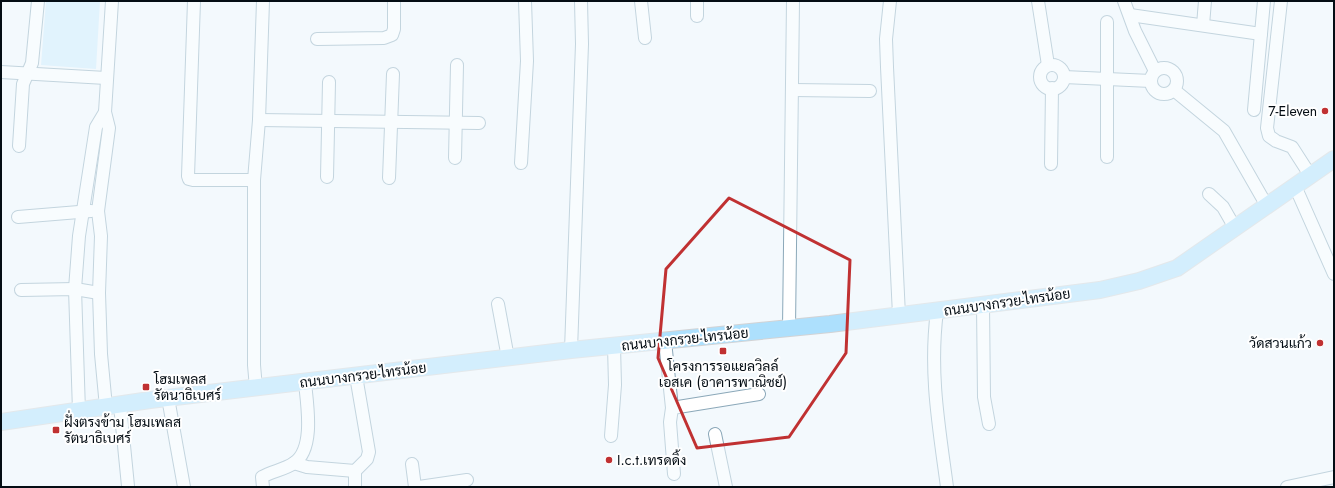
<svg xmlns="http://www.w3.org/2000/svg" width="1335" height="488" font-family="Jost,Sarabun,sans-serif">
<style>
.green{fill:#cdeafc}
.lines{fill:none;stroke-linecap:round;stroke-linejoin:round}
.minor-casing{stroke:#8ba8b9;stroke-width:14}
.major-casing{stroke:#d2d3d5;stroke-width:18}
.minor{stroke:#fff;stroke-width:12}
.major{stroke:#ade0fd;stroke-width:16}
.marked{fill:none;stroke:#c03132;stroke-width:3;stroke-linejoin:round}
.poi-dot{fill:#c03132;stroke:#fff;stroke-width:1.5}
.labels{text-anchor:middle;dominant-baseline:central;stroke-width:4;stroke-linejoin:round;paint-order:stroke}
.poi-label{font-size:14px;fill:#040d14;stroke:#fff;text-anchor:start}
.street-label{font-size:14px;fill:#040d14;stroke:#fff}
</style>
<rect width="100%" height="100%" fill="#f3f9fd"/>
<path class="green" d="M46,1H100L96,69L41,65Z"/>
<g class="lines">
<g class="minor-casing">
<g id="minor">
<path d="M194,1L188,176L189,179L193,180H254"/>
<path d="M641,1L645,38"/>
<path d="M697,1V16"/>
<path d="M890,1L886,39L887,67L899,315"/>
<path d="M1038,1L1048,65"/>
<path d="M1124,1L1135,31L1155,71"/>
<path d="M1281,1L1267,128L1269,136L1276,141L1292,147L1310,175"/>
<path d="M1130,15L1261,34"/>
<path d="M1203,25L1205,1"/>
<path d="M317,39L384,38L392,35L394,29V1"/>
<circle cx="1052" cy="77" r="12"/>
<circle cx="1164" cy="81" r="13"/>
<path d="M1,72L106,78"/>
<path d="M1064,77L1151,81"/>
<path d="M793,90L870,91"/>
<path d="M1174,90L1224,131L1267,206"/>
<path d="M1254,110L1264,1"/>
<path d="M259,120L479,123"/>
<path d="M19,146L23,84L32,63L38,1"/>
<path d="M1107,157V22"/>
<path d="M455,158L457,65"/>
<path d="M521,163L527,61L525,1"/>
<path d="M1051,164L1052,88"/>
<path d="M327,177L329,82"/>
<path d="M389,178L393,74"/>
<path d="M1295,186L1334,274"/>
<path d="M1209,194L1223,207L1235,228"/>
<path d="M18,217L91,211"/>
<path d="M21,290L75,289L99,293"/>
<path d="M498,304L508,358"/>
<path d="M983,305L984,397L989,424"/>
<path d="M937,311C929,373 939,427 947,487"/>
<path d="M789,328L793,1"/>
<path d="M665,341L672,408L759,394"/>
<path d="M571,350L582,44L581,1"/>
<path d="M256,388L254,365V180L259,120L263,1"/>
<path d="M168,398L184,487"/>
<path d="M120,405L128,486"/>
<path d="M106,407L101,354L99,293L101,236L98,211L109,128L105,112L112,1"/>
<path d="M672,408L670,422L674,474"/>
<path d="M79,411L75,289L79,236L96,127L105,112"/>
<path d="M715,434L726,487"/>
<path d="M611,436L615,385L614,346"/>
<path d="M294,463L307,467L355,471"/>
<path d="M412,464L415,487"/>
<path d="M263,487L262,477C272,471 284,470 294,463C315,449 307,404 305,383"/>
<path d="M355,487V471L367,459L369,452L356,376"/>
<path d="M419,487L467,480"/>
<path d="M1287,487L1334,477"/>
</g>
</g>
<g class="major-casing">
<path id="major" d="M1,422L150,400L571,350L830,324L1100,290L1139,281L1177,268L1334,159"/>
</g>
<use href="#minor" class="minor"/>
<use href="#major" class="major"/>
</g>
<path d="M0 0H1335V488H0ZM729,198L850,260L846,353L789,437L697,448L658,358L666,269Z" fill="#f3f9fd" fill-opacity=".55" fill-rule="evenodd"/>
<path class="marked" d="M729,198L850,260L846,353L789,437L697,448L658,358L666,269Z"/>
<g class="poi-dot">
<circle cx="1325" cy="111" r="4"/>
<circle cx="1320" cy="343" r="4"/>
<rect x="719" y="347" width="8" height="8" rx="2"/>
<rect x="142" y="383" width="8" height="8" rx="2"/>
<rect x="52" y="426" width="8" height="8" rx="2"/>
<circle cx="609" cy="460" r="4"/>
</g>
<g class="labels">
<g class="poi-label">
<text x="1317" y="111" text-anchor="end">7-Eleven</text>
<text x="1312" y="343" text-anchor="end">วัดสวนแก้ว</text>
<text x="723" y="366" text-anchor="middle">โครงการรอแยลวิลล์<tspan x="723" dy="16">เอสเค (อาคารพาณิชย์)</tspan></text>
<text x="154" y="379">โฮมเพลส<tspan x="154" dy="16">รัตนาธิเบศร์</tspan></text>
<text x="64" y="422">ฝั่งตรงข้าม โฮมเพลส<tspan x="64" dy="16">รัตนาธิเบศร์</tspan></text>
<text x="617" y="460">I.c.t.เทรดดิ้ง</text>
</g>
<g class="street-label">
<text transform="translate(1007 302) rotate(-8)">ถนนบางกรวย-ไทรน้อย</text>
<text transform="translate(685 339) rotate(-6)">ถนนบางกรวย-ไทรน้อย</text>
<text transform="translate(363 375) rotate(-7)">ถนนบางกรวย-ไทรน้อย</text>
</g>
</g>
<rect width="1335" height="488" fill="none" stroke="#040d14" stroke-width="4"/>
</svg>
